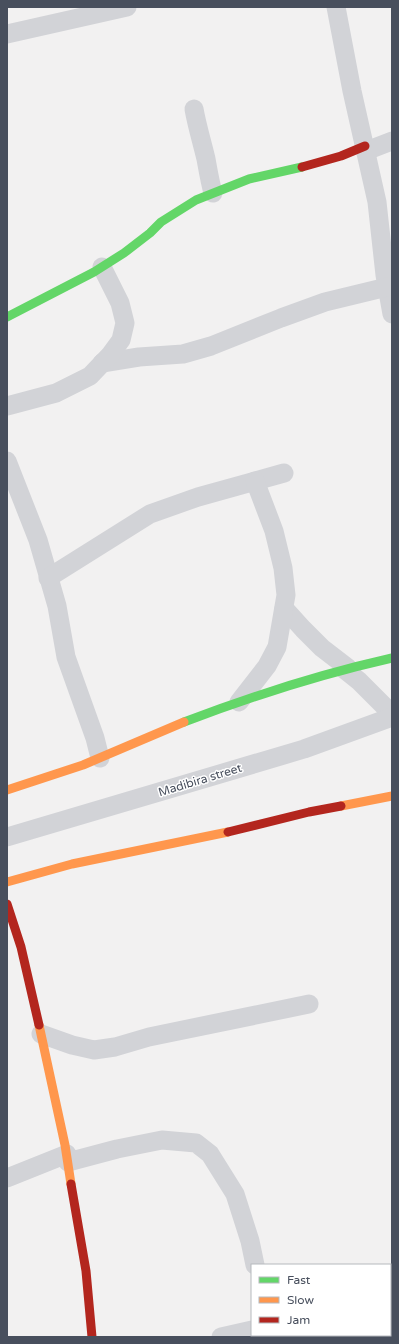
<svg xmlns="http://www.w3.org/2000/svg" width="399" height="1344" font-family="'Varela Round',sans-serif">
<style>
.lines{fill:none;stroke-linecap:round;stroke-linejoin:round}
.street{stroke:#d2d3d7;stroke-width:19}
.fast{stroke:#63d668;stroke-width:9}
.slow{stroke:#ff974d;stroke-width:9}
.jam{stroke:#b3261e;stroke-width:9}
.labels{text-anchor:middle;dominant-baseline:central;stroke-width:3;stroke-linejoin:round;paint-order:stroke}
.street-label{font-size:12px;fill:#484f5d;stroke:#fff}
</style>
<rect width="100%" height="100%" fill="#f2f1f1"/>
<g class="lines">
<g class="street">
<path d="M336,7L352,91L377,202L385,275L392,314"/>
<path d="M7,34L127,7"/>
<path d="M194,109C197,126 202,142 206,159C208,170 210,182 213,193"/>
<path d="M366,151L392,141"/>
<path d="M102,363L139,357L183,354L211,346L281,318L325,302L387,287"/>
<path d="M7,406L56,393L90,376L110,355L121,340L125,323L120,303L102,267"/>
<path d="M7,461L38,540L57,606L66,657L95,738L100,758"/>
<path d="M48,578L150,514L198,497L284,473"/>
<path d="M284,608L303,629L322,648L348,668"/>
<path d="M344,669L359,681L392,714"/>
<path d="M239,702L267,666L277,647L286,595L283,568L274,531L255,481"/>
<path d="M7,837L304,749L392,717"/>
<path d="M41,1034L72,1045L94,1050L115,1047L149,1037L309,1004"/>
<path d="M68,1162L117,1149L162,1140L196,1143L210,1154L235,1194L250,1241L255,1265"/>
<path d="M7,1178L67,1154"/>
<path d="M390,1297L392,1296"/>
<path d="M306,1335V1337"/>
<path d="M221,1337L252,1330"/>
</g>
<g class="fast">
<path d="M7,317L94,272L124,253L150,233L161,222L196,200L249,179L302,167"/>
<path d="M184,722C252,696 321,674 392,658"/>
</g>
<g class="slow">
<path d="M7,790L83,765L184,722"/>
<path d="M341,806L392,796"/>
<path d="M7,882L72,864L228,832"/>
<path d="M39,1025L65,1145L71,1184"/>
</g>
<g class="jam">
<path d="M302,167L341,156L365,146"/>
<path d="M228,832L309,812L341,806"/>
<path d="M7,904L21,947L39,1025"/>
<path d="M71,1184L86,1271L92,1337"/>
</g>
</g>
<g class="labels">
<g class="street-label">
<text transform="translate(200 780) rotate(-17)">Madibira street</text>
</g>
</g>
<rect width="399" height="1344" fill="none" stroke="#484f5d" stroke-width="16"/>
<rect x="251" y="1264" width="140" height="72" fill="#ffffff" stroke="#b6b9be"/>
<rect x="259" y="1277" width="20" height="6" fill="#63d668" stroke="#b6b9be"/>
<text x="287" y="1284" font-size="12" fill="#484f5d">Fast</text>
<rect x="259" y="1297" width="20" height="6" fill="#ff974d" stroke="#b6b9be"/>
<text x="287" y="1304" font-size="12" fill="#484f5d">Slow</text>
<rect x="259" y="1317" width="20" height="6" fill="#b3261e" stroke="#b6b9be"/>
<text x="287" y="1324" font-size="12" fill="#484f5d">Jam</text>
</svg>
